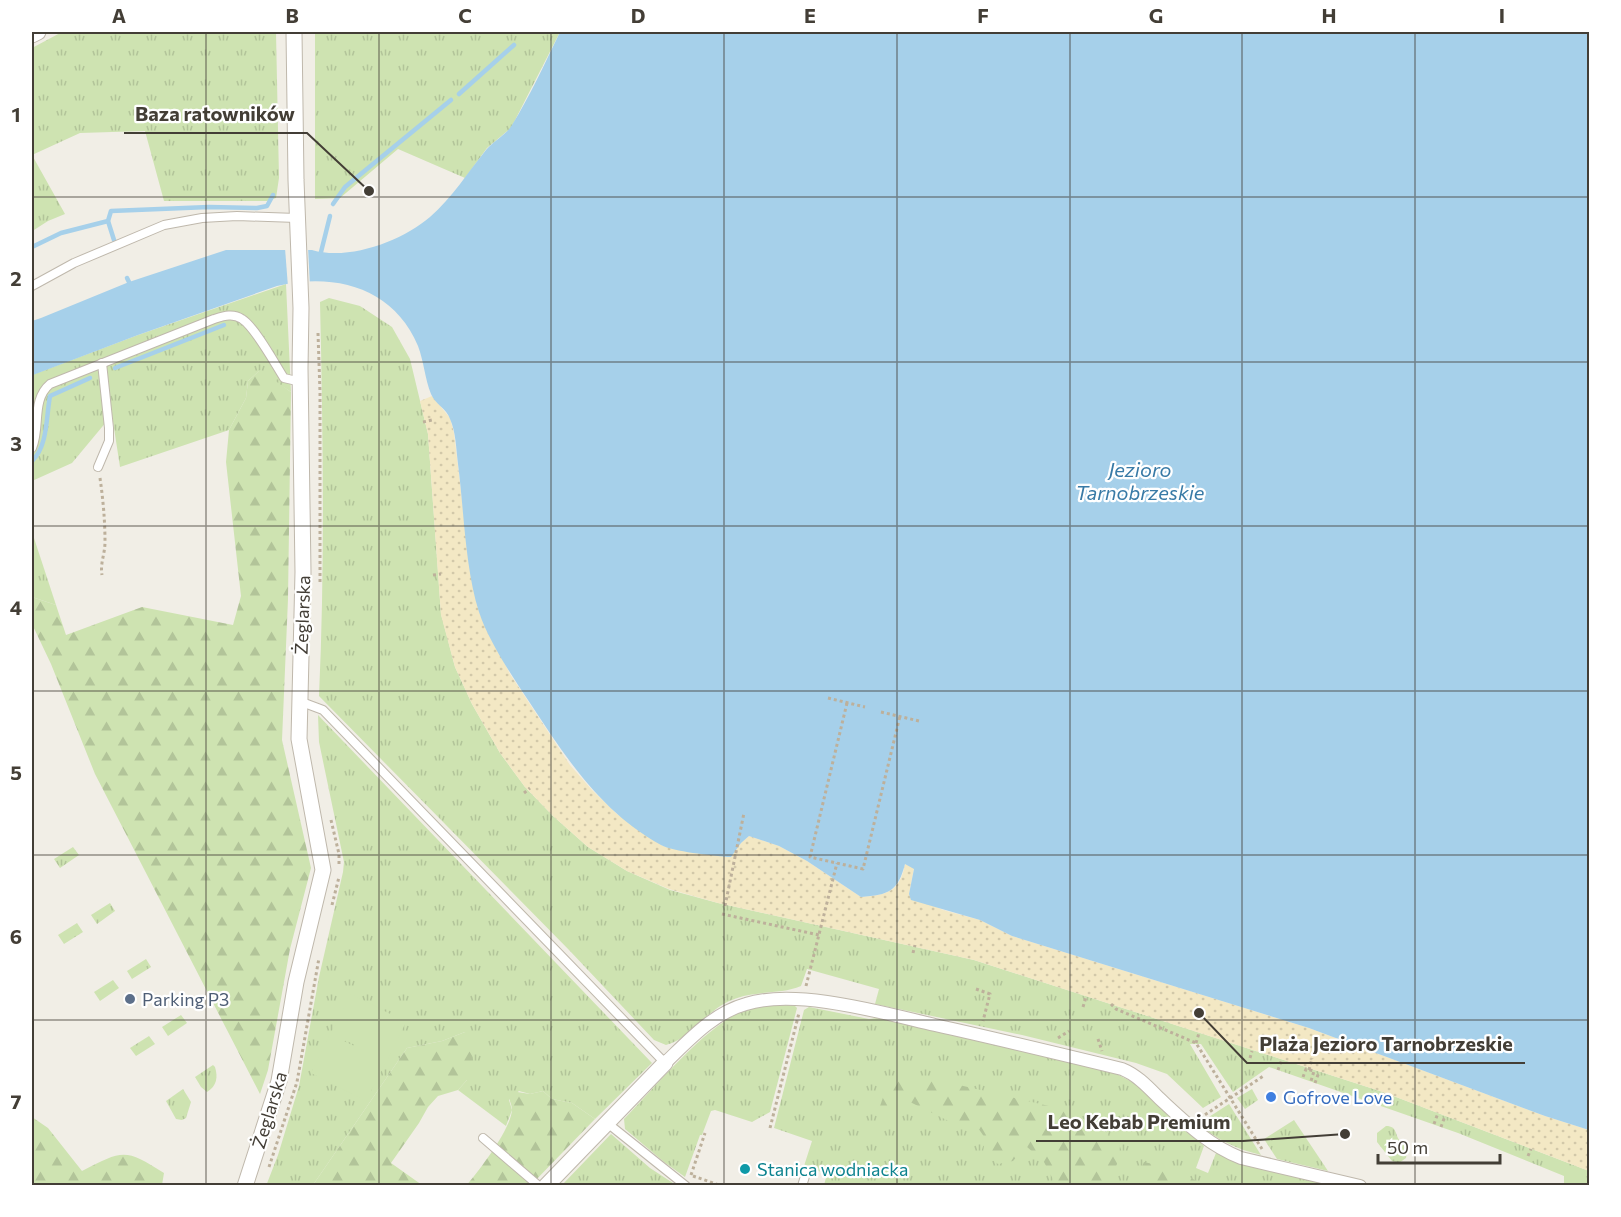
<svg xmlns="http://www.w3.org/2000/svg" width="1621" height="1217" font-family="Commissioner,sans-serif">
<style>
.grass{fill:url(#grass-tufts)}
.forest{fill:url(#forest-firs)}
.sand{fill:url(#sand-dots)}
.pitch{fill:#cee3b1}
.water{fill:#a6d0ea}
.pier{fill:#f1eee6}
.lines{fill:none;stroke-linecap:round;stroke-linejoin:round}
.stream{stroke:#a6d0ea;stroke-width:4.5}
.service-casing{stroke:#bfb8ac;stroke-width:10}
.pedestrian-casing{stroke:#bfb8ac;stroke-width:14}
.minor-casing{stroke:#bfb8ac;stroke-width:17}
.path{stroke:#bdb09b;stroke-width:3;stroke-dasharray:3 3;stroke-linecap:butt}
.service{stroke:#fff;stroke-width:8}
.pedestrian{stroke:#fff;stroke-width:12}
.minor{stroke:#fff;stroke-width:15}
.grid{fill:none;stroke:#433e36;stroke-width:1.5;stroke-opacity:0.55}
.service-dot{fill:#5c6f8a;stroke:#fff;stroke-width:2}
.shop-dot{fill:#3f7fe0;stroke:#fff;stroke-width:2}
.culture-dot{fill:#0f9aa8;stroke:#fff;stroke-width:2}
.labels{text-anchor:middle;dominant-baseline:central;stroke-width:4.5;stroke-linejoin:round;paint-order:stroke}
.street-label{font-size:18px;fill:#433e36;stroke:#fff}
.service-label{font-size:18px;fill:#4e5e75;stroke:#fff;text-anchor:start}
.shop-label{font-size:18px;fill:#366cbe;stroke:#fff;text-anchor:start}
.culture-label{font-size:18px;fill:#0d838f;stroke:#fff;text-anchor:start}
.water-label{font-size:20px;font-style:italic;fill:#387aa6;stroke:#fff}
.leader{fill:none;stroke:#433e36;stroke-width:2}
.callout-dot{fill:#433e36;stroke:#fff;stroke-width:2}
.callout-label{font-size:20px;text-anchor:middle;font-weight:bold;fill:#433e36;stroke:#fff;stroke-width:4.5;stroke-linejoin:round;paint-order:stroke}
.neatline{fill:none;stroke:#433e36;stroke-width:2}
.grid-label{font-size:20px;text-anchor:middle;font-weight:bold;fill:#433e36}
</style>
<defs>
<pattern id="grass-tufts" width="24" height="20" patternUnits="userSpaceOnUse" patternTransform="scale(1.5)"><rect width="24" height="20" fill="#cee3b1"/><path d="M3 7l-1-3M5 7V3M7 7l1-3M15 17l-1-3M17 17v-4M19 17l1-3" fill="none" stroke="#b2c499"/></pattern>
<pattern id="forest-firs" width="22" height="20" patternUnits="userSpaceOnUse" patternTransform="scale(1.5)"><rect width="22" height="20" fill="#cee3b1"/><path d="M5 1l3.5 6h-7zM16 11l3.5 6h-7z" fill="#b2c499"/></pattern>
<pattern id="sand-dots" width="8" height="8" patternUnits="userSpaceOnUse" patternTransform="scale(1.5)"><rect width="8" height="8" fill="#f3e8c4"/><path d="M2 2h.1M6 6h.1" fill="none" stroke="#d2c8a9" stroke-width="1.8" stroke-linecap="round"/></pattern>
</defs>
<rect width="100%" height="100%" fill="#f1eee6"/>
<g class="grass">
<path d="M62,32H276L279,178L276,198L267,201H164L145,131L80,133L32,155L65,214L48,221L34,230L32,228V48Z"/>
<path d="M315,32H560L511,128L487,148L465,178L398,149L340,198L315,199Z"/>
<path d="M286,284L291,392L259,371L248,381L246,398L229,430L120,467L112,415L72,463L32,481V375L138,335Z"/>
<path d="M329,298L360,306L392,327L410,359L428,434L441,614L455,667L472,704L500,753L525,787L553,816L588,847L627,871L670,890L718,903L974,960L1383,1092L1589,1171V1185H1564V1176L1458,1133L1269,1067L1233,1092L1201,1044H1190L1221,1097L1203,1108L1167,1074L1136,1063L1022,1035L875,1004L879,989L807,969L801,986C780,995 754,990 732,1000C706,1010 692,1038 666,1045L654,1040L570,951L319,696C325,565 323,434 320,302Z"/>
<path d="M32,532L56,605L32,597Z"/>
<path d="M318,715L652,1063L595,1119L572,1103L552,1099L543,1091L530,1094L519,1091L509,1100L512,1110L506,1126L458,1090L467,1080L465,1032L442,1041L407,1048L313,1185L266,1186L278,1155L299,1086L319,977L343,872L344,862L319,742Z"/>
<path d="M73,847L79,855L60,868L54,859Z"/>
<path d="M110,903L115,911L97,924L91,915Z"/>
<path d="M77,923L83,932L64,944L58,935Z"/>
<path d="M146,959L151,967L132,979L127,971Z"/>
<path d="M113,980L119,988L100,1001L94,992Z"/>
<path d="M788,1005L795,1006L797,1008L770,1112L752,1122L715,1110L711,1111L702,1135H700L685,1177L664,1162L625,1129L624,1119C655,1088 710,1019 751,1008C763,1005 776,1006 788,1005Z"/>
<path d="M809,1007L869,1019L877,1018L1113,1072L1134,1083L1204,1146L1196,1168L1208,1173L1216,1153L1239,1163L1332,1185H824L827,1174L804,1166L812,1141L774,1128L804,1010Z"/>
<path d="M181,1015L187,1023L168,1036L162,1027Z"/>
<path d="M149,1036L155,1044L136,1056L130,1048Z"/>
<path d="M213,1065L215,1067C218,1077 217,1086 207,1092L201,1087L195,1077Z"/>
<path d="M183,1089L191,1102L186,1118L182,1120L176,1119L166,1101Z"/>
<path d="M1252,1089L1258,1100L1245,1109L1237,1098Z"/>
<path d="M1229,1104L1261,1155C1236,1149 1218,1140 1198,1124Z"/>
<path d="M1294,1120L1328,1171L1277,1159L1264,1139Z"/>
<path d="M1386,1126C1398,1126 1394,1135 1401,1142C1403,1144 1406,1146 1408,1148L1406,1158L1399,1163L1392,1161L1377,1142V1133Z"/>
<path d="M611,1134L650,1168L676,1185H562Z"/>
</g>
<g class="forest">
<path d="M260,370L291,392L288,599L282,740L311,868L290,949L268,1070L260,1094L95,774L51,664L32,624V597L56,605L66,635L142,607L233,625L241,596L226,462L229,430L246,398L248,381Z"/>
<path d="M465,1032L474,1042L472,1066L467,1080L458,1090L438,1096L428,1107L419,1123L391,1163L422,1185H313L407,1048L442,1041Z"/>
<path d="M906,1076L942,1081L1070,1111L1106,1132L1120,1146C1119,1152 1119,1159 1117,1164C1108,1189 1076,1188 1055,1183L1044,1162L1026,1146L1013,1161L998,1164L983,1153L985,1138L976,1125L965,1129L910,1102L897,1112L892,1121L882,1118L879,1109L889,1080Z"/>
<path d="M511,1091L530,1094L543,1091L552,1099L572,1103L595,1119L531,1185L466,1186C478,1172 512,1128 512,1109C511,1101 508,1102 511,1091Z"/>
<path d="M32,1117L48,1128L82,1171C123,1150 125,1148 164,1173L162,1185H32Z"/>
<path d="M1144,1162L1166,1167L1206,1185H1134Z"/>
</g>
<path class="sand" d="M432,396L450,418L454,433L469,558L480,614L510,674L570,765L592,790L617,814L663,846L711,855L731,857L741,843L749,836L779,846L807,861L861,897C887,895 900,892 905,864L914,868L909,894L943,910L980,920L1012,936L1309,1028L1545,1116L1589,1130V1171L1383,1092L974,960L718,903L669,889L627,871L588,847L553,816L525,787L500,753L472,704L455,667L441,615L428,434L420,401Z"/>
<g class="pitch">
<path d="M351,994L406,1022L387,1061L331,1033Z"/>
<path d="M330,1034L386,1062L366,1101L311,1073Z"/>
</g>
<path class="water" d="M560,32H1589V1130L1545,1116L1309,1028L1012,936L980,920L911,900L909,894L914,869L905,864C898,891 889,895 861,897L807,861L779,846L749,836L741,843L731,857H727C711,855 674,852 661,845C601,812 566,758 530,703C512,676 489,642 479,612C465,568 464,510 458,464C456,449 456,432 450,419C447,409 435,404 431,394C425,379 424,362 418,346C394,288 335,272 277,286L138,335L33,375L32,381V321L41,318L129,282L226,250H312C349,261 402,241 430,217C452,198 468,172 486,150C493,141 506,135 512,125C530,96 545,63 560,32Z"/>
<path class="pier" d="M308,247L310,286L288,287L285,248Z"/>
<g class="lines">
<g class="stream">
<path d="M459,94L514,45"/>
<path d="M333,204L345,187L451,100"/>
<path d="M114,240L108,221L111,211L209,207L257,208L267,206L273,195"/>
<path d="M32,247L61,233L108,221"/>
<path d="M321,252L330,216"/>
<path d="M127,278L129,282"/>
<path d="M115,368L224,325"/>
<path d="M32,461C48,446 46,417 50,396L90,378"/>
</g>
<g class="service-casing">
<g id="service">
<path d="M32,286L74,263L164,225L202,218L237,216L297,218"/>
<path d="M32,448C41,427 31,400 50,384L214,319C224,316 233,313 242,319C255,327 275,364 284,378L301,382"/>
<path d="M98,467L109,441V428L102,363"/>
<path d="M299,701L323,710L665,1063"/>
<path d="M606,1122L686,1186"/>
<path d="M483,1138L539,1186"/>
<path d="M802,1186L806,1173"/>
</g>
</g>
<g class="pedestrian-casing">
<path id="pedestrian" d="M665,1063C689,1040 713,1013 746,1004C797,988 883,1013 935,1025C998,1039 1060,1054 1122,1069C1137,1075 1148,1087 1159,1098C1185,1122 1208,1145 1241,1158L1360,1186"/>
</g>
<g class="minor-casing">
<g id="minor">
<path d="M32,35L38,32"/>
<path d="M245,1186L279,1081L296,982L323,870L299,739L303,572L300,368L301,308L296,180L294,32"/>
<path d="M546,1186L665,1063"/>
</g>
</g>
<g class="path">
<path d="M318,333L320,392V584"/>
<path d="M423,422L432,420"/>
<path d="M100,478C103,499 105,520 105,542C105,554 100,563 102,575"/>
<path d="M433,575L441,574"/>
<path d="M828,698L865,707"/>
<path d="M847,703L810,857L863,869L900,716"/>
<path d="M881,712L919,721"/>
<path d="M524,793L530,788"/>
<path d="M331,820L339,854V867"/>
<path d="M332,905L339,877"/>
<path d="M725,906L744,813"/>
<path d="M722,914L819,935"/>
<path d="M913,953L915,945"/>
<path d="M806,986L837,863"/>
<path d="M976,989L990,994L983,1021"/>
<path d="M1111,1004L1116,1009L1196,1043L1262,1149"/>
<path d="M1083,1007L1086,997"/>
<path d="M1058,1038L1069,1031"/>
<path d="M1098,1039L1102,1051"/>
<path d="M1196,1043L1199,1033"/>
<path d="M1250,1058L1252,1051"/>
<path d="M1278,1070L1282,1059"/>
<path d="M1309,1070L1312,1058"/>
<path d="M1303,1077L1306,1069L1314,1071L1311,1081"/>
<path d="M1315,1083L1319,1072"/>
<path d="M1381,1101L1384,1093"/>
<path d="M1200,1118L1265,1075"/>
<path d="M1434,1124L1438,1113"/>
<path d="M1441,1127L1445,1116"/>
<path d="M770,1128L799,1013"/>
<path d="M1528,1156L1531,1149"/>
<path d="M269,1167L297,1082L319,958"/>
<path d="M691,1175L705,1133"/>
<path d="M693,1176L722,1186"/>
</g>
<use href="#service" class="service"/>
<use href="#pedestrian" class="pedestrian"/>
<use href="#minor" class="minor"/>
</g>
<path class="grid" d="M206,32V1186M379,32V1186M551,32V1186M724,32V1186M897,32V1186M1070,32V1186M1242,32V1186M1415,32V1186M32,197H1590M32,362H1590M32,526H1590M32,691H1590M32,855H1590M32,1020H1590"/>
<circle class="service-dot" cx="130" cy="999" r="6"/>
<circle class="shop-dot" cx="1271" cy="1097" r="6"/>
<circle class="culture-dot" cx="745" cy="1169" r="6"/>
<g class="labels">
<g class="street-label">
<text transform="translate(302 615) rotate(-88)">Żeglarska</text>
<text transform="translate(269 1110) rotate(-73)">Żeglarska</text>
</g>
<g class="service-label">
<text x="142" y="999">Parking P3</text>
</g>
<g class="shop-label">
<text x="1283" y="1097">Gofrove Love</text>
</g>
<g class="culture-label">
<text x="757" y="1169">Stanica wodniacka</text>
</g>
<g class="water-label">
<text x="1140" y="469">Jezioro<tspan x="1140" dy="23">Tarnobrzeskie</tspan></text>
</g>
</g>
<path class="leader" d="M369 191L307 133H124M1199 1013L1247 1063H1525M1345 1134L1243 1141H1036"/>
<g class="callout-dot">
<circle cx="369" cy="191" r="6"/>
<circle cx="1199" cy="1013" r="6"/>
<circle cx="1345" cy="1134" r="6"/>
</g>
<g class="callout-label">
<text x="215" y="121">Baza ratowników</text>
<text x="1386" y="1051">Plaża Jezioro Tarnobrzeskie</text>
<text x="1139" y="1129">Leo Kebab Premium</text>
</g>
<rect width="1621" height="1217" fill="none" stroke="#ffffff" stroke-width="66"/>
<path d="M1378 1154v9h122v-9" fill="none" stroke="#433e36" stroke-width="3"/>
<text x="1387" y="1154" font-size="18" fill="#433e36" stroke="#ffffff" stroke-width="4.5" paint-order="stroke">50 m</text>
<rect x="33" y="33" width="1555" height="1151" class="neatline"/>
<g class="grid-label">
<text x="119" y="23">A</text>
<text x="292" y="23">B</text>
<text x="465" y="23">C</text>
<text x="638" y="23">D</text>
<text x="810" y="23">E</text>
<text x="983" y="23">F</text>
<text x="1156" y="23">G</text>
<text x="1329" y="23">H</text>
<text x="1502" y="23">I</text>
<text x="16" y="122">1</text>
<text x="16" y="286">2</text>
<text x="16" y="451">3</text>
<text x="16" y="615">4</text>
<text x="16" y="780">5</text>
<text x="16" y="944">6</text>
<text x="16" y="1109">7</text>
</g>
</svg>
